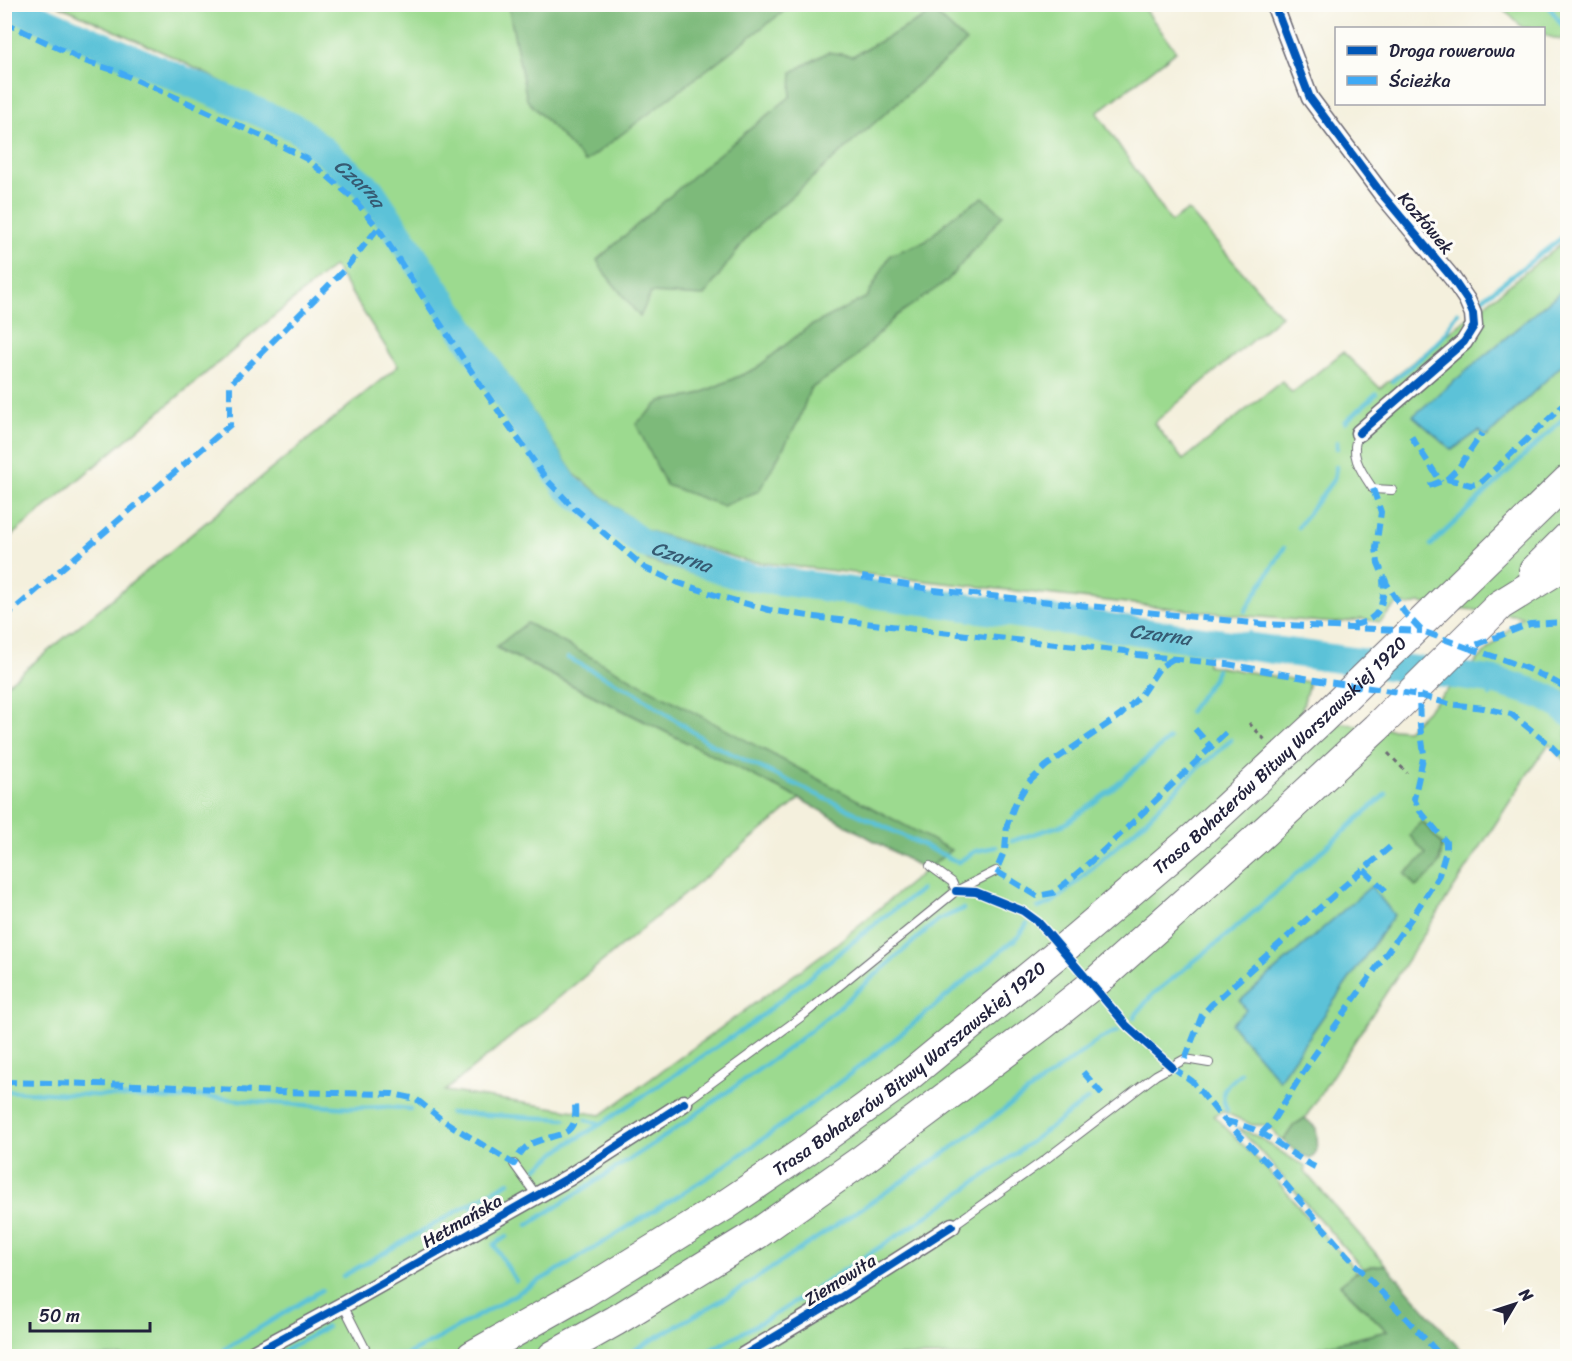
<svg xmlns="http://www.w3.org/2000/svg" width="1572" height="1361" font-family="Sriracha,sans-serif">
<style>
.green{fill:#9cda8f;stroke:#5f7e65;stroke-width:1.5;fill-rule:evenodd}
.forest{fill:#7dba7a;stroke:#506e5a;stroke-width:1.5}
.water{fill:#5bc2d8;stroke:#3e728a;stroke-width:1.5}
.lines{fill:none;stroke-linecap:round;stroke-linejoin:round}
.stream{stroke:#5bc2d8;stroke-width:4.5}
.river{stroke:#5bc2d8;stroke-width:28}
.lane-casing{stroke:#6c6a74;stroke-width:10}
.street-casing{stroke:#6c6a74;stroke-width:19}
.highway-casing{stroke:#6c6a74;stroke-width:32}
.path{stroke:#6c6a74;stroke-width:3;stroke-dasharray:4.5 4.5;stroke-linecap:butt}
.lane{stroke:#fff;stroke-width:8}
.street{stroke:#fff;stroke-width:16}
.highway{stroke:#fff;stroke-width:30}
.quiet{stroke:#3fa9f5;stroke-width:6;stroke-dasharray:12 6;stroke-linecap:butt}
.cycleway-casing{stroke:#fdfcf7;stroke-width:11}
.cycleway{stroke:#0057b8;stroke-width:8}
.labels{text-anchor:middle;dominant-baseline:central;stroke-width:6;stroke-linejoin:round;paint-order:stroke}
.street-label{font-size:18px;fill:#22223b;stroke:#fdfcf7}
.water-label{font-size:20px;font-style:italic;fill:#365a72;stroke:#fdfcf7}
</style>
<rect width="100%" height="100%" fill="#fdfcf7"/>
<filter id="ink" filterUnits="userSpaceOnUse"><feTurbulence type="fractalNoise" baseFrequency=".0167" numOctaves="2"/><feDisplacementMap in="SourceGraphic" scale="12" xChannelSelector="R" yChannelSelector="G"/><feConvolveMatrix kernelMatrix="1 2 1 2 8 2 1 2 1" color-interpolation-filters="sRGB"/></filter>
<filter id="wash" filterUnits="userSpaceOnUse"><feTurbulence type="fractalNoise" baseFrequency=".008" numOctaves="4" result="noise"/><feDisplacementMap in="SourceGraphic" scale="24" xChannelSelector="R" yChannelSelector="G"/><feGaussianBlur stdDeviation="1.35" result="paint"/><feColorMatrix in="noise" values="0 0 0 0 0 0 0 0 0 0 0 0 0 0 0 0 0 1.4 0 .05"/><feComposite in="paint" operator="in"/></filter>
<g filter="url(#wash)">
<rect width="100%" height="100%" fill="#f4f0dd"/>
<g class="green">
<path d="M58,5H1142L1176,51L1097,113L1171,222L1188,210L1281,316L1154,423L1183,460L1282,381L1292,393L1343,352L1380,388L1567,239V763L1549,744L1529,772L1305,1118L1294,1125L1283,1141L1277,1136L1273,1130L1263,1125H1252L1222,1111L1214,1116L1267,1169L1311,1221L1357,1271L1340,1285L1387,1331L1284,1356H5V686L398,366L334,266L5,541V14L292,138L360,198L565,495L649,561L723,583L1208,651L1207,665L1309,682L1300,717L1376,728L1407,730L1522,616L1419,603L1410,606L1398,603L1380,622L1362,619L1335,623L1235,615L746,561L646,530L574,474L380,183L293,118L173,57ZM497,648L950,850L835,945L601,1115L445,1091L800,799ZM1422,821L1442,845L1440,863L1426,854Z"/>
<path d="M1499,5H1567V32L1560,40L1544,35V28H1523Z"/>
<path d="M1238,1128C1264,1136 1282,1156 1306,1166L1304,1171L1386,1265L1371,1266L1363,1269L1259,1150Z"/>
</g>
<g class="forest">
<path d="M508,5V4L792,5L585,162L527,100Z"/>
<path d="M934,12L966,42L750,233L704,296L651,293L640,317L603,271L597,260L709,162L791,96L792,72L828,52L853,56Z"/>
<path d="M983,197L1003,215L947,281L896,316L851,362L810,389L799,420L759,491L723,506L666,485L636,424L661,401L694,396L755,369L807,328L867,297L890,255L926,241L953,216Z"/>
<path d="M527,623L951,850L926,870L800,799L496,647Z"/>
<path d="M1422,821L1442,845C1439,871 1435,870 1416,887L1405,874L1426,854L1410,836L1415,828Z"/>
<path d="M1305,1118L1316,1128C1317,1139 1321,1152 1310,1159L1297,1152L1283,1141L1294,1125Z"/>
<path d="M1386,1265L1466,1356H1284L1387,1331L1340,1284C1357,1271 1364,1266 1386,1265Z"/>
</g>
<g class="water">
<path d="M1567,286V360L1487,437L1479,431L1452,450L1413,416Z"/>
<path d="M1371,886L1394,915L1279,1080L1231,1024L1246,1010L1240,1001Z"/>
</g>
<g class="lines">
<g class="stream">
<path d="M1547,4L1568,33"/>
<path d="M1482,299L1568,233"/>
<path d="M1392,381C1411,366 1430,352 1445,334C1450,327 1452,319 1458,313"/>
<path d="M1345,422L1376,394"/>
<path d="M1337,448V442"/>
<path d="M1298,527L1334,479L1336,467"/>
<path d="M1431,545L1568,414"/>
<path d="M1245,611L1284,548"/>
<path d="M1221,651L1246,637L1249,633"/>
<path d="M568,658L636,693L709,743L958,862L976,851L996,847"/>
<path d="M1538,693L1544,688"/>
<path d="M1490,695L1496,681"/>
<path d="M1189,712L1213,679L1217,670"/>
<path d="M1012,841L1065,824L1111,790L1169,739"/>
<path d="M1038,908L1051,903L1063,894L1146,820L1200,766L1211,758L1231,740"/>
<path d="M1134,1017L1152,995L1233,930L1288,882L1298,872L1386,794"/>
<path d="M4,1091L177,1099L199,1096L259,1102L351,1108L389,1107L410,1109"/>
<path d="M1227,1110C1218,1090 1225,1086 1241,1073"/>
<path d="M450,1113L565,1119"/>
<path d="M586,1120L601,1124"/>
<path d="M537,1168L566,1145L601,1124L751,1024L885,916L921,890"/>
<path d="M475,1211L470,1204L509,1182"/>
<path d="M528,1225L667,1135L786,1050L838,1008L938,920L963,909"/>
<path d="M507,1236L494,1245L516,1281"/>
<path d="M343,1276L470,1204"/>
<path d="M225,1349L322,1290"/>
<path d="M385,1355L404,1356L434,1341L565,1266L713,1174L795,1116L889,1044L1019,936L1027,924"/>
<path d="M275,1356L327,1327"/>
<path d="M624,1356L734,1293L945,1153L1100,1039L1117,1031"/>
<path d="M700,1356L781,1311L917,1223L1000,1165L1088,1099"/>
</g>
<path class="river" id="s1" d="M6,4L298,129L371,191L566,487L642,543L736,575L1496,681C1520,689 1549,693 1568,712"/>
</g>
</g>
<g filter="url(#ink)">
<g class="lines">
<g class="lane-casing">
<g id="lane">
<path d="M1359,433C1348,454 1361,471 1373,489L1392,490"/>
<path d="M930,866L952,882L956,891"/>
<path d="M684,1103L801,1017L956,891L996,871"/>
<path d="M514,1164L537,1196"/>
<path d="M952,1226L1046,1159L1156,1075L1185,1059L1209,1063"/>
<path d="M343,1305L369,1356"/>
</g>
</g>
<g class="street-casing">
<g id="street">
<path d="M1274,4L1310,98L1381,193L1452,278L1467,300L1473,314L1474,326L1464,342L1359,433"/>
<path d="M249,1356L343,1305L568,1178L684,1103"/>
<path d="M743,1356L841,1297L952,1226"/>
</g>
</g>
<g class="highway-casing">
<g id="highway">
<path d="M1534,571L1568,537"/>
<path id="s2" d="M472,1356L585,1292L724,1206L804,1152L900,1083L1057,954L1196,836L1322,719L1568,480"/>
<path d="M553,1356L615,1321L757,1234L862,1160L1042,1025L1097,981L1263,833L1376,728L1500,605L1568,563"/>
</g>
</g>
<g class="path">
<path d="M1249,723L1266,741"/>
<path d="M1388,753L1407,773"/>
</g>
<use href="#lane" class="lane"/>
<use href="#street" class="street"/>
<use href="#highway" class="highway"/>
<g class="quiet">
<path d="M4,22L85,61L116,71L155,88L266,138L307,159L353,198L378,228L481,386L547,480L572,506L645,568L679,583L718,596L769,610L822,618L967,635L1125,651L1137,655L1227,664L1321,681L1419,695L1449,704L1484,708L1511,714L1549,744L1568,763"/>
<path d="M1411,436L1441,482"/>
<path d="M1447,479L1459,467L1482,433"/>
<path d="M1429,486L1447,479L1471,485L1480,483L1568,401"/>
<path d="M1373,489L1381,512L1376,548L1378,563L1387,584L1404,612L1422,631L1468,648L1530,624L1568,622"/>
<path d="M862,577L934,590L1262,624L1422,631"/>
<path d="M4,618L230,425V384L346,268L378,228"/>
<path d="M1353,625C1380,620 1385,605 1383,579"/>
<path d="M1468,648C1503,659 1536,670 1568,689"/>
<path d="M1173,659L1160,667L1141,695L1121,715L1046,766L1028,783L1015,804L1007,825L1005,850L996,871L1037,896L1053,893L1066,883L1105,849L1226,733"/>
<path d="M1195,729L1211,747"/>
<path d="M1364,870L1387,892"/>
<path d="M1185,1059L1202,1015L1211,1005L1344,886L1390,847"/>
<path d="M1172,1067L1192,1081L1218,1113L1269,1165L1345,1253L1441,1356"/>
<path d="M1083,1072L1102,1094"/>
<path d="M4,1082L137,1085L277,1092L393,1094L416,1099L441,1119L460,1131L514,1164C519,1155 523,1147 533,1143C557,1132 578,1140 575,1105"/>
<path d="M1226,1121C1235,1123 1245,1126 1253,1129C1275,1139 1293,1156 1315,1167"/>
<path d="M1261,1134L1272,1122L1313,1057L1413,916L1439,875L1446,851V842L1420,811L1414,799L1424,754L1420,726L1419,695"/>
</g>
<g class="cycleway-casing">
<g id="cycleway">
<path d="M1274,4L1310,98L1381,193L1452,278L1467,300L1473,314L1474,326L1464,342L1359,433"/>
<path d="M956,891L976,892L1023,911L1038,922L1047,932L1127,1026L1172,1067"/>
<path d="M249,1356L343,1305L568,1178L684,1103"/>
<path d="M743,1356L841,1297L952,1226"/>
</g>
</g>
<use href="#cycleway" class="cycleway"/>
</g>
</g>
<g class="labels">
<g class="street-label">
<text transform="translate(1426 223) rotate(50)">Kozłówek</text>
<text stroke="none"><textPath href="#s2" startOffset="1010">Trasa Bohaterów Bitwy Warszawskiej 1920</textPath></text>
<text stroke="none"><textPath href="#s2" startOffset="524">Trasa Bohaterów Bitwy Warszawskiej 1920</textPath></text>
<text transform="translate(462 1221) rotate(-30)">Hetmańska</text>
<text transform="translate(840 1280) rotate(-32)">Ziemowita</text>
</g>
<g class="water-label">
<text stroke="none"><textPath href="#s1" startOffset="400">Czarna</textPath></text>
<text stroke="none"><textPath href="#s1" startOffset="904">Czarna</textPath></text>
<text stroke="none"><textPath href="#s1" startOffset="1390">Czarna</textPath></text>
</g>
</g>
<rect width="1572" height="1361" fill="none" stroke="#fdfcf7" stroke-width="24"/>
<rect x="1335" y="27" width="210" height="78" fill="#fdfcf7" stroke="#a5a5ac" stroke-width="1.5"/>
<rect x="1347" y="46" width="30" height="9" fill="#0057b8" stroke="#a5a5ac" stroke-width="1.5"/>
<text x="1389" y="57" font-size="18" fill="#22223b">Droga rowerowa</text>
<rect x="1347" y="76" width="30" height="9" fill="#3fa9f5" stroke="#a5a5ac" stroke-width="1.5"/>
<text x="1389" y="87" font-size="18" fill="#22223b">Ścieżka</text>
<g transform="translate(1515 1304) rotate(51)" stroke="#fdfcf7" stroke-width="4.5" paint-order="stroke">
<path d="M0-4.5L10 22L0 15L-10 22Z" fill="#22223b"/>
<text y="-9" font-size="16" font-weight="bold" text-anchor="middle" fill="#22223b">N</text>
</g>
<path d="M30 1322v9h120v-9" fill="none" stroke="#22223b" stroke-width="3"/>
<text x="39" y="1322" font-size="18" fill="#22223b" stroke="#fdfcf7" stroke-width="4.5" paint-order="stroke">50 m</text>
</svg>
